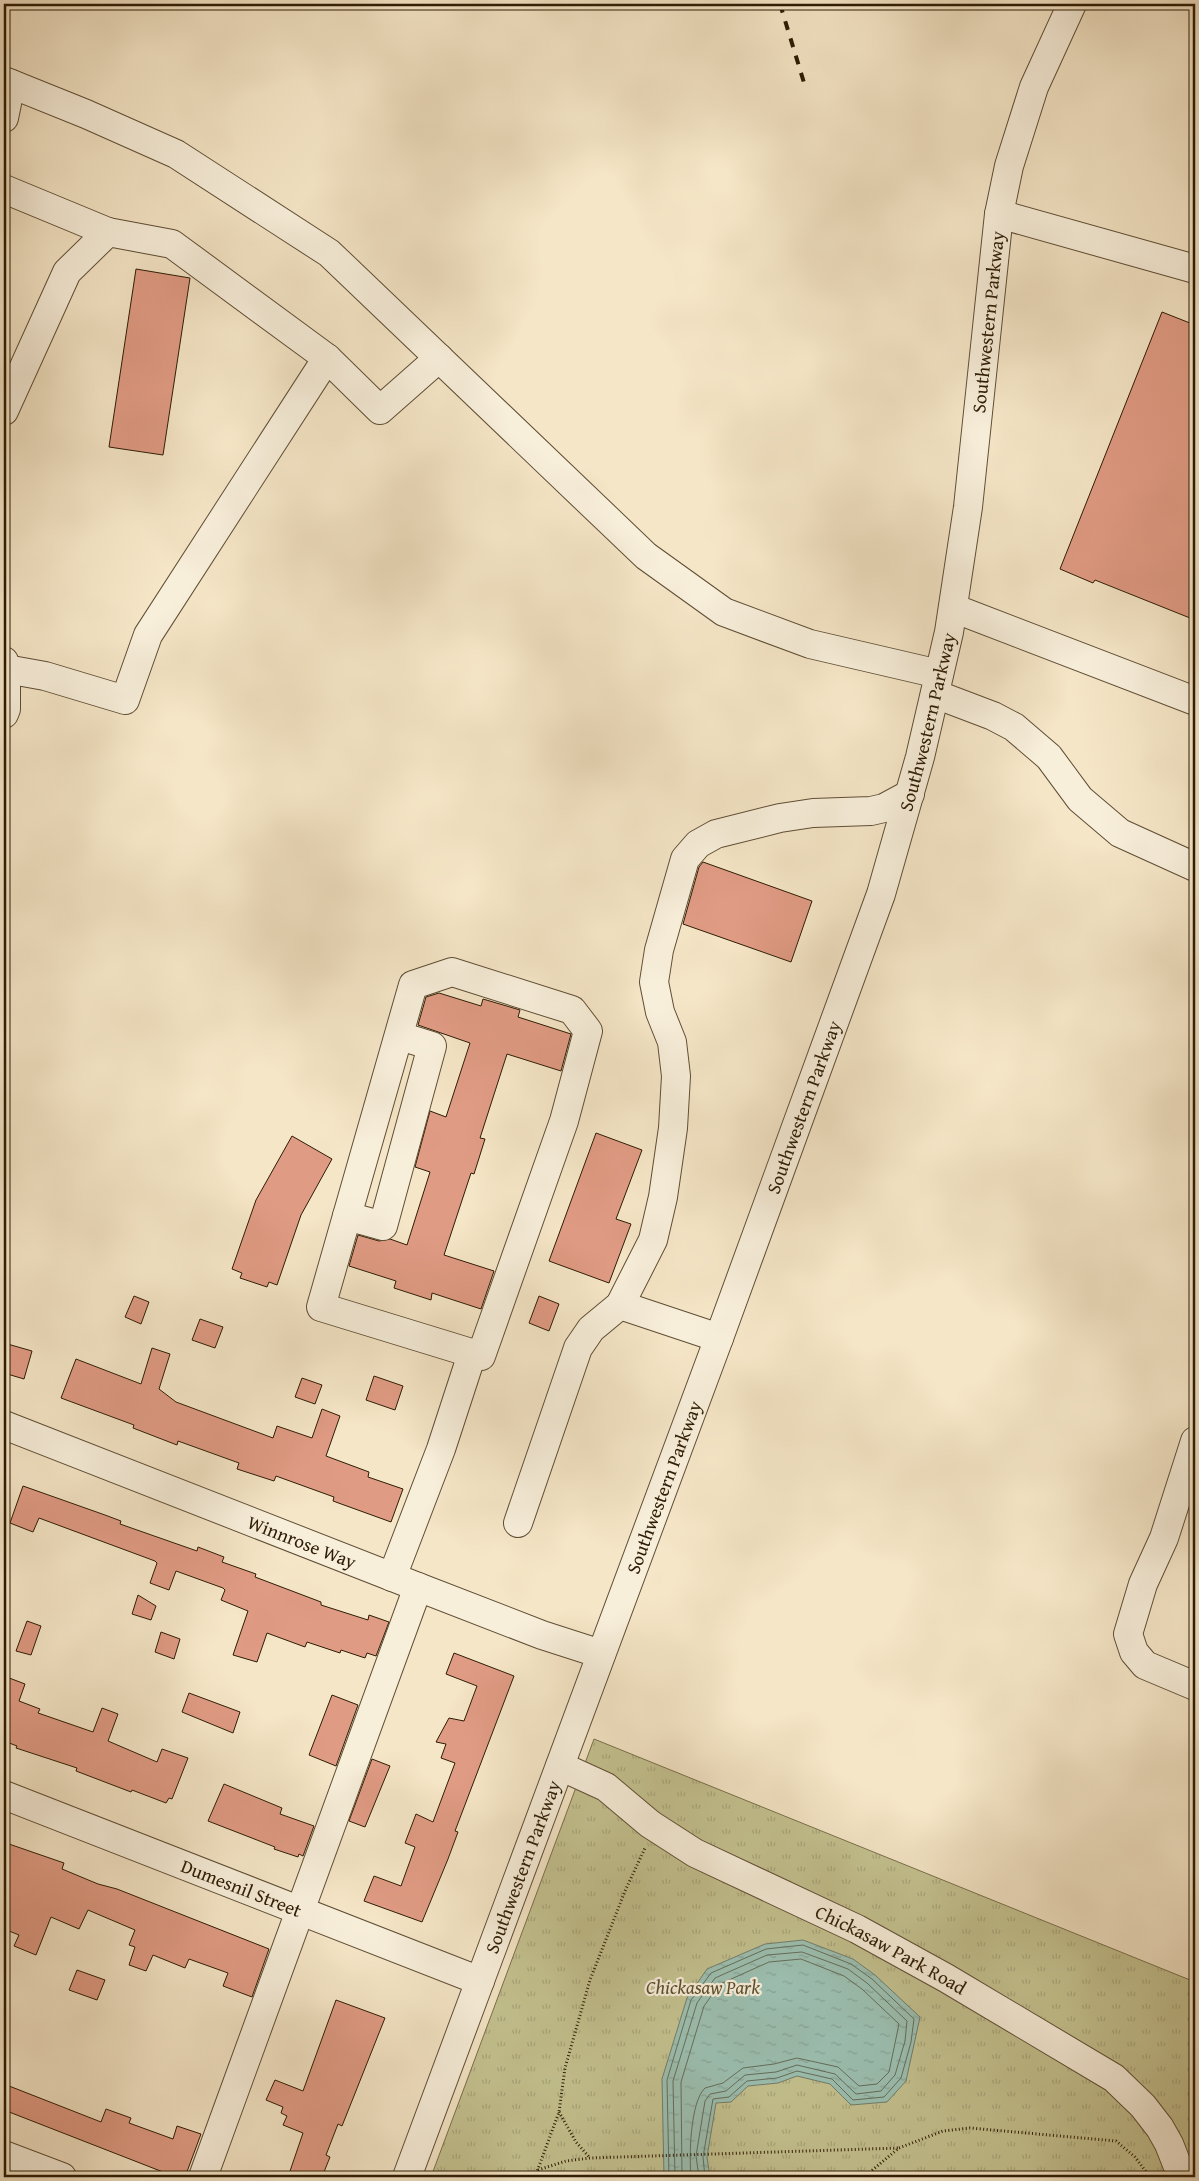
<svg xmlns="http://www.w3.org/2000/svg" width="1199" height="2181" font-family="'Gentium Book Plus',serif">
<style>
.park{fill:url(#park-tufts);stroke:#786f4a}
.water{fill:url(#water-ripples);stroke:#707e6c}
.lines{fill:none;stroke-linecap:round;stroke-linejoin:round}
.shore{stroke:#646e5b;stroke-width:1}
.building{fill:#e09b84;stroke:#2d1c04}
.minor-casing{stroke:#5f4e35;stroke-width:30}
.path{stroke:#2d1c04;stroke-width:3;stroke-dasharray:1 2.5;stroke-linecap:butt}
.minor{stroke:#f8efdb;stroke-width:28}
.rail{stroke:#2d1c04;stroke-width:4;stroke-dasharray:9 9;stroke-linecap:butt}
.labels{text-anchor:middle;dominant-baseline:central;stroke-width:4.5;stroke-linejoin:round;paint-order:stroke}
.street-label{font-size:19px;fill:#2d1c04;stroke:#f8efdb}
.park-label{font-size:19px;font-style:italic;fill:#5a4e2e;stroke:#f8efdb}
</style>
<defs>
<pattern id="park-tufts" width="24" height="20" patternUnits="userSpaceOnUse" patternTransform="scale(1.25)"><rect width="24" height="20" fill="#c4c290"/><path d="M3 7l-1-3M5 7V3M7 7l1-3M15 17l-1-3M17 17v-4M19 17l1-3" fill="none" stroke="#a9a67b"/></pattern>
<pattern id="water-ripples" width="26" height="14" patternUnits="userSpaceOnUse" patternTransform="scale(1.25)"><rect width="26" height="14" fill="#9cc0b2"/><path d="M2 4q2-2 4 0t4 0M15 11q2-2 4 0t4 0" fill="none" stroke="#87a497"/></pattern>
</defs>
<rect width="100%" height="100%" fill="#f5e6c7"/>
<filter id="stains"><feTurbulence type="fractalNoise" baseFrequency=".004" numOctaves="4"/><feColorMatrix values="0 0 0 0 .2 0 0 0 0 .09 0 0 0 0 .02 0 0 0 .5 -.17"/></filter>
<radialGradient id="worn" r=".72"><stop offset=".6" stop-color="#630" stop-opacity="0"/><stop offset="1" stop-color="#630" stop-opacity=".3"/></radialGradient>
<path class="park" d="M594,1739L1195,1982V2177H431Z"/>
<path class="water" d="M803,1940L853,1959L875,1975L920,2017L906,2081L887,2102L851,2105L830,2084L797,2076L778,2083L748,2086L731,2102L716,2103L707,2157L710,2177H664L662,2079L687,1998L707,1969L765,1944Z"/>
<g class="lines">
<g class="shore">
<path d="M669,2177L667,2080L691,2000L711,1973L766,1949L803,1945L851,1964L872,1979L914,2019L911,2042L901,2078L884,2097L853,2100L832,2079L797,2071L777,2078L747,2081L729,2097L713,2099L703,2157L705,2177"/>
<path d="M675,2177L673,2081L697,2003L715,1978L767,1955L802,1952L848,1969L867,1983L907,2021L905,2041L895,2075L881,2091L856,2094L835,2074L797,2065L776,2072L745,2075L726,2091L710,2094L705,2101L696,2156L699,2177"/>
<path d="M682,2177L681,2082L704,2006L720,1984L769,1962L801,1959L844,1976L862,1989L899,2024L889,2072L877,2084L859,2086L838,2067L797,2058L774,2064L743,2068L723,2083L705,2088C690,2102 689,2157 691,2177"/>
</g>
</g>
<g class="building">
<path d="M136,269L190,278L163,455L109,447Z"/>
<path d="M1162,312L1195,325V620L1095,580L1093,583L1060,569Z"/>
<path d="M703,862L812,901L791,962L683,924L699,867Z"/>
<path d="M439,993L481,1006L483,999L520,1010L518,1017L571,1034L561,1071L507,1054L480,1138L485,1139L474,1174L471,1173L444,1255L494,1271L481,1309L432,1293L431,1300L394,1288L396,1281L349,1266L358,1235L379,1241L390,1239L407,1245L430,1172L415,1167L430,1111L446,1117L470,1043L418,1025L426,997Z"/>
<path d="M596,1133L642,1150L616,1219L631,1224L609,1283L549,1261Z"/>
<path d="M292,1136L332,1159L301,1215L277,1285L269,1282L267,1287L240,1278L242,1273L232,1269L256,1200Z"/>
<path d="M134,1296L149,1302L141,1324L125,1317Z"/>
<path d="M539,1296L559,1304L549,1331L529,1323Z"/>
<path d="M200,1319L223,1327L215,1348L192,1340Z"/>
<path d="M4,1343L32,1351L24,1379L4,1373Z"/>
<path d="M152,1348L170,1354L159,1389L176,1402L273,1438L277,1426L312,1438L322,1409L340,1416L326,1456L369,1472L368,1477L403,1489L391,1522L333,1501L334,1497L276,1476L274,1481L237,1469L239,1463L178,1441L177,1445L133,1428L134,1425L61,1398L76,1359L141,1384Z"/>
<path d="M374,1376L403,1386L395,1410L366,1400Z"/>
<path d="M302,1378L322,1385L315,1404L295,1397Z"/>
<path d="M23,1486L105,1515L121,1521L120,1524L197,1551L198,1547L224,1557L222,1562L256,1574L255,1577L321,1602V1605L368,1620L369,1615L389,1622L376,1656L367,1653L365,1658L341,1650L340,1653L307,1642L305,1647L267,1633L257,1662L233,1655L248,1611L221,1600L225,1590L223,1588L176,1571L169,1590L150,1583L157,1563L155,1561L39,1518L33,1532L10,1523Z"/>
<path d="M138,1595L156,1606L151,1620L132,1614Z"/>
<path d="M27,1621L41,1626L31,1655L16,1651Z"/>
<path d="M161,1632L180,1639L174,1659L155,1652Z"/>
<path d="M454,1653L514,1676L455,1831L458,1832L448,1859L422,1922L364,1901L374,1876L401,1886L415,1847L405,1843L416,1814L433,1822L455,1763L441,1758L446,1744L436,1742L449,1718L464,1721L477,1686L446,1674Z"/>
<path d="M4,1676L25,1684L19,1701L40,1709L38,1713L93,1732L102,1708L118,1714L108,1741L157,1762L162,1749L188,1758L172,1799L169,1798L166,1803L132,1790L131,1792L76,1771L77,1768L16,1748L17,1746L4,1741Z"/>
<path d="M189,1693L240,1712L233,1733L182,1712Z"/>
<path d="M332,1695L358,1705L336,1766L309,1755Z"/>
<path d="M372,1759L390,1766L365,1827L349,1821Z"/>
<path d="M224,1784L282,1808L280,1814L314,1826L303,1856L299,1854L298,1857L274,1849L275,1847L208,1821Z"/>
<path d="M9,1844L64,1863L62,1869L98,1884L117,1889L269,1949L252,1997L223,1986L228,1973L189,1959L185,1968L153,1955L146,1971L129,1965L135,1947L129,1945L135,1930L88,1910L79,1929L51,1917L36,1955L14,1946L19,1935L4,1929V1858Z"/>
<path d="M77,1970L105,1980L97,2000L69,1990Z"/>
<path d="M336,2000L385,2018L342,2126L338,2124L326,2155L330,2157L322,2177H288L303,2133L283,2125L287,2116L281,2113L283,2107L266,2100L275,2080L303,2091Z"/>
<path d="M4,2084L101,2122L106,2109L131,2118L129,2123L173,2139L177,2126L201,2134L185,2177H161L163,2172L4,2110Z"/>
</g>
<g class="lines">
<g class="minor-casing">
<g id="minor">
<path d="M4,81L86,114L176,154L329,253L646,556L724,612L810,644L939,674"/>
<path d="M4,118L11,84"/>
<path d="M4,189L108,232"/>
<path d="M999,214L1195,269"/>
<path d="M4,411L67,272L108,232L172,244L327,358"/>
<path d="M953,608L1195,701"/>
<path d="M4,661L6,669V709L4,714"/>
<path d="M6,669L45,676L125,700L148,635L327,358L380,410L439,358"/>
<path d="M935,694L993,716L1014,727L1049,757L1080,799L1120,833L1195,867"/>
<path d="M452,972L572,1010L588,1031L564,1121L481,1356L321,1307L413,985Z"/>
<path d="M347,1216L383,1226L432,1046L400,1036"/>
<path d="M620,1305L719,1338"/>
<path id="s1" d="M4,1425L418,1587L542,1635L601,1654"/>
<path d="M1195,1441L1164,1538L1143,1584L1128,1634L1134,1652L1145,1665L1195,1686"/>
<path d="M518,1523L578,1348L591,1329L620,1305L653,1240L663,1197L673,1128L676,1076L672,1042L660,1012L654,982L659,950L685,859L698,844L716,834L780,818L813,813L871,811L884,808L910,794"/>
<path d="M392,1577L441,1449L472,1354"/>
<path id="s2" d="M560,1766L606,1787L650,1824L695,1853L857,1929L946,1978L1114,2078L1143,2106L1160,2128L1169,2144L1182,2177"/>
<path id="s3" d="M4,1795L480,1981"/>
<path d="M4,2155L62,2177"/>
<path d="M203,2177L418,1587"/>
<path id="s4" d="M407,2177L719,1338L881,894L920,757L949,632L968,507L999,214L1009,166L1034,87L1072,4"/>
</g>
</g>
<g class="path">
<path d="M559,2112L576,2142L590,2158"/>
<path d="M538,2170L566,2161L590,2158L899,2148"/>
<path d="M535,2177L559,2112L565,2068L590,1980L625,1891L645,1848"/>
<path d="M864,2177L899,2148L943,2131L970,2128L1116,2141L1135,2157L1150,2177"/>
</g>
<use href="#minor" class="minor"/>
<path class="rail" d="M780,4L805,86"/>
</g>
<g class="labels">
<g class="street-label">
<text stroke="none"><textPath href="#s4" startOffset="1951">Southwestern Parkway</textPath></text>
<text stroke="none"><textPath href="#s4" startOffset="1546">Southwestern Parkway</textPath></text>
<text stroke="none"><textPath href="#s4" startOffset="1141">Southwestern Parkway</textPath></text>
<text stroke="none"><textPath href="#s4" startOffset="736">Southwestern Parkway</textPath></text>
<text stroke="none"><textPath href="#s1" startOffset="320">Winnrose Way</textPath></text>
<text stroke="none"><textPath href="#s4" startOffset="331">Southwestern Parkway</textPath></text>
<text stroke="none"><textPath href="#s3" startOffset="255">Dumesnil Street</textPath></text>
<text stroke="none"><textPath href="#s2" startOffset="380">Chickasaw Park Road</textPath></text>
</g>
<g class="park-label">
<text x="703" y="1987">Chickasaw Park</text>
</g>
</g>
<rect width="1199" height="2181" fill="none" stroke="#f5e6c7" stroke-width="20"/>
<rect x="5" y="5" width="1189" height="2171" fill="none" stroke="#2d1c04" stroke-width="2.5"/>
<rect x="10" y="10" width="1179" height="2161" fill="none" stroke="#2d1c04"/>
<rect width="100%" height="100%" filter="url(#stains)"/>
<rect width="100%" height="100%" fill="url(#worn)"/>
</svg>
